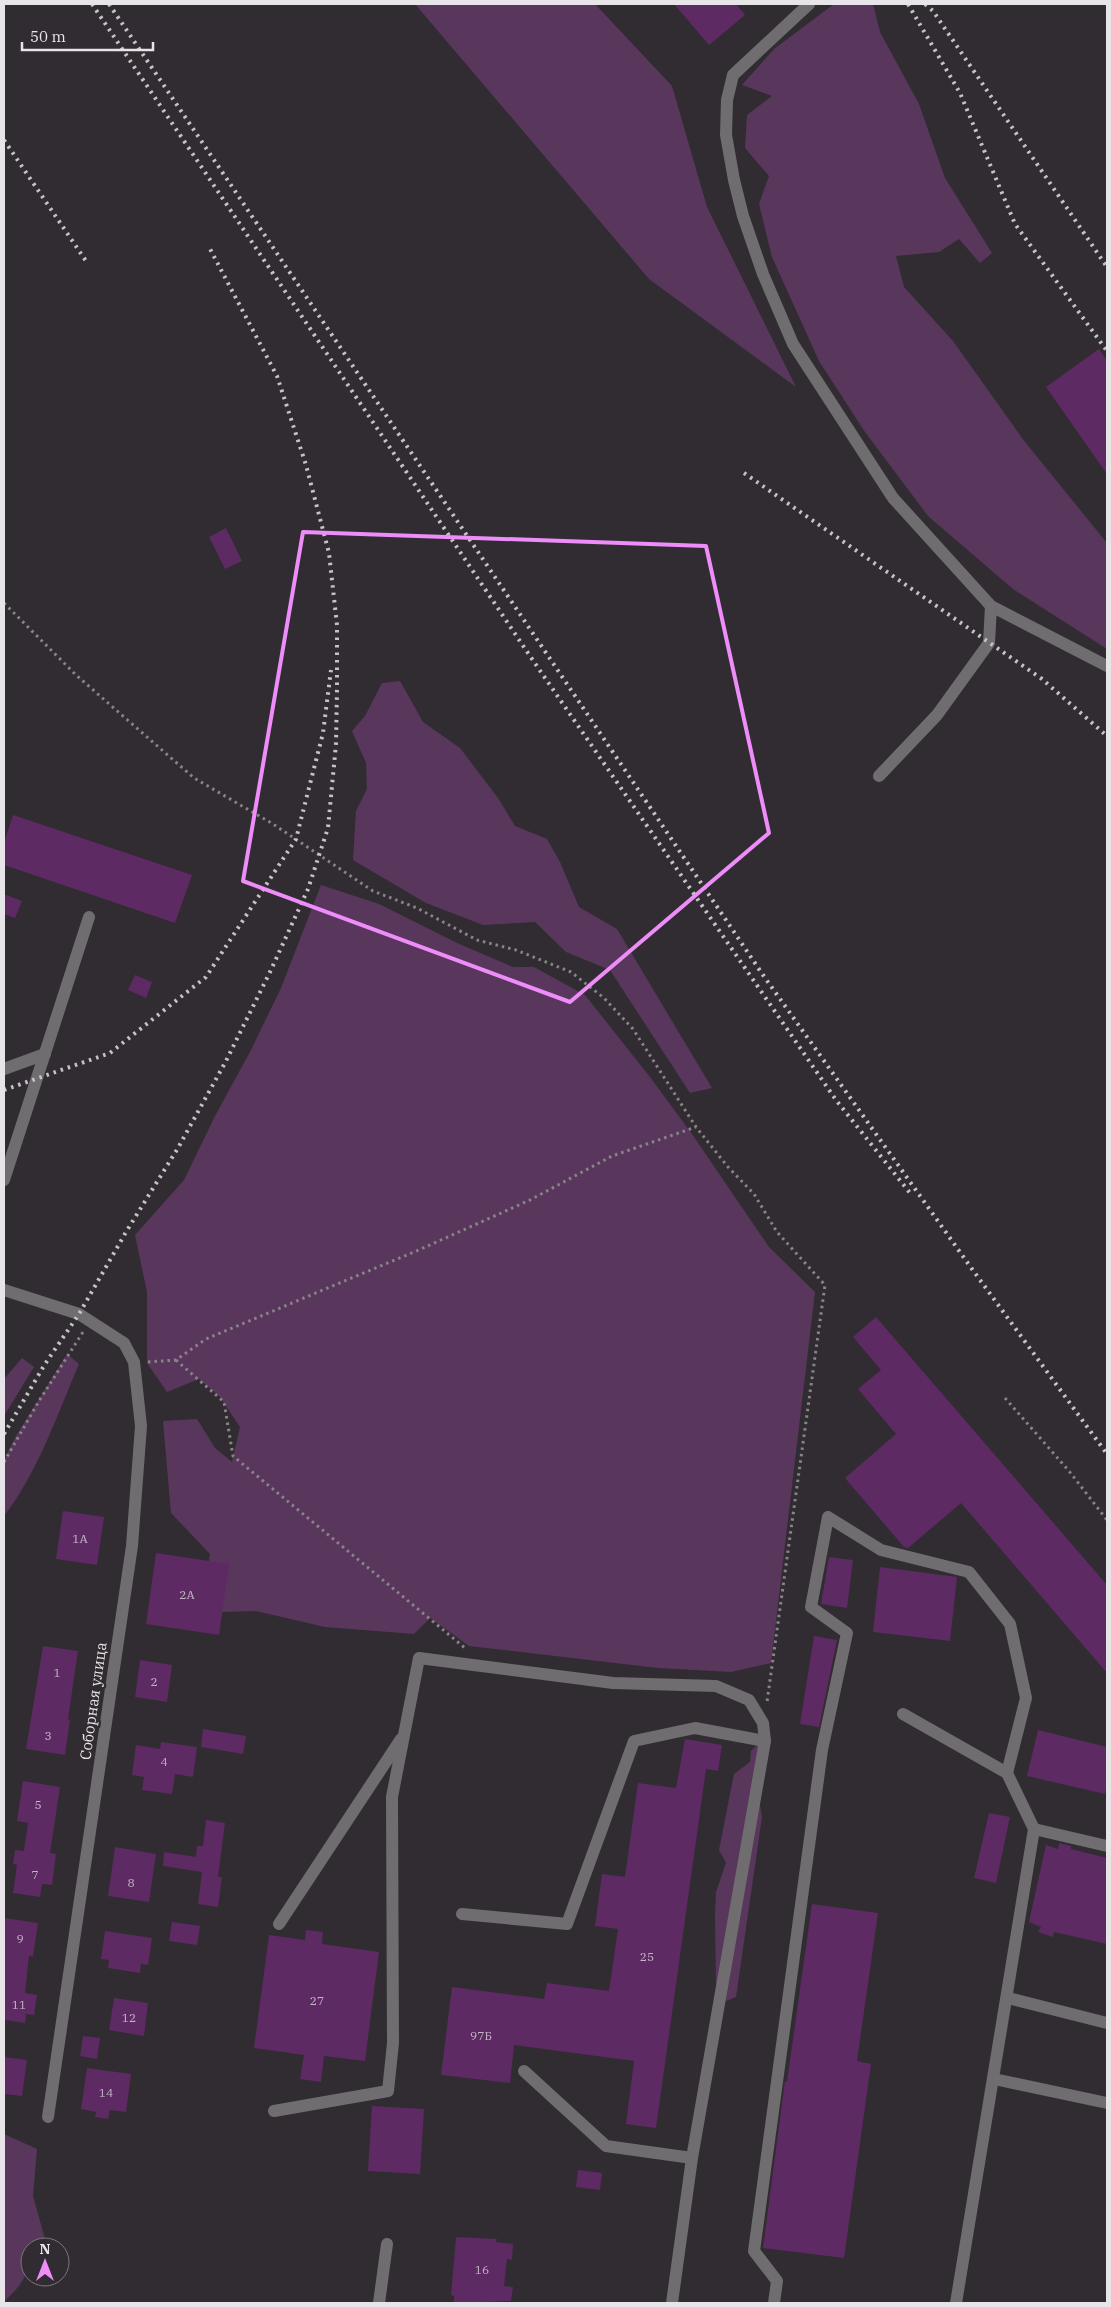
<svg xmlns="http://www.w3.org/2000/svg" width="1111" height="2307" font-family="'IBM Plex Serif',serif">
<style>
.green{fill:#59375d}
.building{fill:#5d2a63}
.lines{fill:none;stroke-linecap:round;stroke-linejoin:round}
.path{stroke:#888488;stroke-width:3;stroke-dasharray:2.5 4;stroke-linecap:butt}
.minor{stroke:#6f6d6f;stroke-width:12}
.rail{stroke:#c6c3c6;stroke-width:4;stroke-dasharray:2.5 5;stroke-linecap:butt}
.marked{fill:none;stroke:#ee8cf9;stroke-width:4;stroke-linejoin:round}
.labels{text-anchor:middle;dominant-baseline:central;stroke-width:5;stroke-linejoin:round;paint-order:stroke}
.number-label{font-size:12px;fill:#c5b6c7}
.street-label{font-size:15px;fill:#e8e5e8;stroke:#312c31}
</style>
<rect width="100%" height="100%" fill="#312c31"/>
<g class="green">
<path d="M415,4H595L672,86L707,207L796,387L649,279Z"/>
<path d="M834,4H873L880,32L919,104L945,178L992,253L980,263L959,239L939,252L896,256L904,287L953,341L1025,442L1107,543V649L1013,589L928,516L865,432L819,361L772,257L759,204L769,176L745,148L747,115L772,96L742,85L774,49Z"/>
<path d="M400,681L423,722L460,748L498,798L515,826L547,839L560,862L579,907L617,929L712,1088L690,1093L610,970L566,952L535,922L483,925L426,903L353,860L356,811L367,789L366,763L352,731L365,716L382,683Z"/>
<path d="M321,885L379,904L457,943L513,967H534L585,995L650,1077L692,1134L769,1247L815,1292L771,1663L731,1672L658,1668L469,1646L430,1618L414,1634L325,1627L256,1611L222,1612L205,1589L210,1554L171,1513L163,1421L197,1419L215,1448L232,1462L240,1427L220,1397L199,1379L167,1392L147,1363V1292L135,1235L184,1180L215,1116L251,1050L281,988Z"/>
<path d="M67,1354L79,1364C57,1415 38,1472 4,1516V1460L16,1436Z"/>
<path d="M22,1358L34,1367L4,1416V1379Z"/>
<path d="M759,1743L758,1793L762,1817L736,1997L726,2001L716,1986L715,1914L716,1892L726,1863L719,1850L734,1774L750,1762L751,1751Z"/>
<path d="M4,2134L37,2149L33,2196L45,2239L40,2247H30C30,2275 23,2283 4,2302Z"/>
</g>
<g class="building">
<path d="M674,4H736L745,15L709,45Z"/>
<path d="M1099,349L1107,361V474L1046,387Z"/>
<path d="M226,528L242,561L225,569L209,537Z"/>
<path d="M13,815L192,875L175,923L4,865V843Z"/>
<path d="M4,894L22,901L15,918L4,914Z"/>
<path d="M135,975L152,982L146,998L128,990Z"/>
<path d="M876,1317L1107,1585V1673L961,1503L908,1548L904,1547L845,1478L896,1434L858,1389L881,1370L853,1337Z"/>
<path d="M63,1511L104,1517L97,1565L56,1559Z"/>
<path d="M156,1553L229,1564L219,1635L146,1624Z"/>
<path d="M829,1557L853,1560L847,1608L821,1604Z"/>
<path d="M880,1567L957,1577L950,1641L873,1632Z"/>
<path d="M814,1636L837,1640L819,1727L800,1724Z"/>
<path d="M43,1646L78,1651L68,1719L70,1720L65,1755L26,1749Z"/>
<path d="M140,1660L172,1665L167,1702L135,1697Z"/>
<path d="M203,1729L246,1736L243,1754L201,1747Z"/>
<path d="M1038,1730L1107,1747V1784L1105,1794L1027,1776Z"/>
<path d="M685,1739L722,1745L718,1771L706,1769L656,2128L626,2124L634,2061L514,2045L510,2083L441,2075L452,1987L544,1999L547,1983L609,1991L618,1929L595,1926L602,1874L625,1877L638,1783L676,1788Z"/>
<path d="M161,1742L197,1747L193,1777L175,1774L172,1794L142,1790L144,1777L132,1775L136,1745L160,1749Z"/>
<path d="M23,1781L60,1787L50,1853L56,1854L52,1885L42,1884L40,1897L13,1893L17,1865L13,1864L15,1850L24,1851L28,1823L17,1821Z"/>
<path d="M989,1813L1010,1817L996,1883L974,1878Z"/>
<path d="M206,1820L225,1823L218,1877H222L218,1907L198,1904L202,1872L163,1866L164,1852L196,1857L197,1846H203Z"/>
<path d="M1059,1843L1071,1846V1849L1107,1858V1944L1054,1932L1053,1937L1038,1932L1041,1927L1029,1922L1046,1845L1058,1849Z"/>
<path d="M115,1847L156,1854L149,1902L108,1896Z"/>
<path d="M812,1904L878,1913L857,2061L871,2064L844,2258L763,2248L785,2081L787,2082Z"/>
<path d="M4,1918L38,1923L33,1956H29L25,1993L37,1995L34,2015L26,2014L25,2023L4,2020Z"/>
<path d="M172,1922L200,1926L197,1945L169,1941Z"/>
<path d="M306,1930L323,1932L322,1944L379,1952L365,2061L324,2056L321,2082L300,2079L304,2055L254,2048L269,1935L305,1940Z"/>
<path d="M105,1931L152,1938L148,1965L141,1964L140,1973L108,1968L109,1960L101,1959Z"/>
<path d="M114,1998L148,2003L144,2036L109,2030Z"/>
<path d="M83,2036L100,2038L97,2059L80,2056Z"/>
<path d="M4,2057L27,2060L22,2096L4,2094Z"/>
<path d="M87,2068L131,2074L126,2112L110,2110L108,2119L95,2117L96,2112L81,2109Z"/>
<path d="M372,2106L424,2109L420,2174L368,2171Z"/>
<path d="M578,2170L602,2173L600,2190L576,2187Z"/>
<path d="M456,2237L497,2239L496,2242L513,2244L512,2260L507,2259L504,2286L513,2287L511,2301L454,2303V2296L451,2295Z"/>
</g>
<g class="lines">
<g class="path">
<path d="M4,603L76,675L194,778L273,824L373,891L417,908L477,940L516,950L571,972L604,998L633,1029L696,1127L728,1167L754,1194L777,1232L825,1285L767,1702"/>
<path d="M176,1360L224,1402L233,1456L465,1648"/>
<path d="M148,1362L176,1360L206,1339L421,1249L530,1200L612,1156L696,1127"/>
<path d="M1005,1398L1069,1471L1107,1520"/>
<path d="M4,1462L39,1401L83,1332"/>
</g>
<g class="minor">
<path d="M809,4L733,75L727,100L726,135L734,180L743,216L763,274L793,344L893,498L991,606L1107,666"/>
<path d="M879,776L937,715L989,643L991,606"/>
<path d="M4,1069L45,1054"/>
<path d="M4,1180L89,917"/>
<path d="M4,1290L79,1314L124,1343L134,1362L141,1426L132,1546L48,2117"/>
<path d="M903,1714L1007,1773L1034,1829L956,2303"/>
<path d="M1034,1829L1107,1846"/>
<path d="M462,1914L567,1924L634,1741L695,1728L765,1741"/>
<path d="M279,1924L401,1739"/>
<path d="M1008,1998L1107,2023"/>
<path d="M524,2071L606,2146L692,2158"/>
<path d="M994,2079L1107,2103"/>
<path d="M274,2111L388,2091L393,2043L392,1797L419,1658L613,1683L716,1686L749,1700L763,1723L765,1741L692,2158L672,2303"/>
<path d="M379,2303L387,2244"/>
<path d="M774,2303L777,2281L754,2251L822,1750L847,1633L811,1607L828,1517L881,1550L969,1572L1010,1624L1026,1698L1007,1773"/>
</g>
<g class="rail">
<path d="M92,4L532,659L836,1100L910,1193"/>
<path d="M109,4L763,975L972,1269L1107,1454"/>
<path d="M908,4L960,93L1015,224L1107,351"/>
<path d="M925,4L933,11L1107,267"/>
<path d="M4,140L86,261"/>
<path d="M744,473L1042,679L1107,736"/>
<path d="M4,1090L110,1053L206,977L296,839L323,733L331,670"/>
<path d="M4,1434L45,1364L79,1314L126,1232L178,1148L226,1061L270,972L308,889L328,828L336,744L337,689V625L329,553L306,465L277,376L209,247"/>
</g>
</g>
<path class="marked" d="M303,532L706,546L769,833L570,1002L243,881Z"/>
<g class="labels">
<g class="number-label">
<text x="80" y="1538">1А</text>
<text x="187" y="1594">2А</text>
<text x="57" y="1672">1</text>
<text x="154" y="1681">2</text>
<text x="48" y="1735">3</text>
<text x="164" y="1761">4</text>
<text x="38" y="1804">5</text>
<text x="35" y="1874">7</text>
<text x="131" y="1882">8</text>
<text x="20" y="1938">9</text>
<text x="647" y="1956">25</text>
<text x="317" y="2000">27</text>
<text x="19" y="2004">11</text>
<text x="129" y="2017">12</text>
<text x="481" y="2035">97Б</text>
<text x="106" y="2092">14</text>
<text x="482" y="2269">16</text>
</g>
<g class="street-label">
<text transform="translate(93 1701) rotate(-82)">Соборная улица</text>
</g>
</g>
<rect width="1111" height="2307" fill="none" stroke="#e8e5e8" stroke-width="10"/>
<g transform="translate(45 2262)"><circle r="24" fill="#312c31" stroke="#7a767a"/>
<path d="M0-4L9 19L0 12L-9 19Z" fill="#ee8cf9"/>
<text y="-8" font-size="14" font-weight="bold" text-anchor="middle" fill="#e8e5e8">N</text>
</g>
<path d="M22 42v8h131v-8" fill="none" stroke="#e8e5e8" stroke-width="2.5"/>
<text x="30" y="42" font-size="15" fill="#e8e5e8" stroke="#312c31" stroke-width="4" paint-order="stroke">50 m</text>
</svg>
